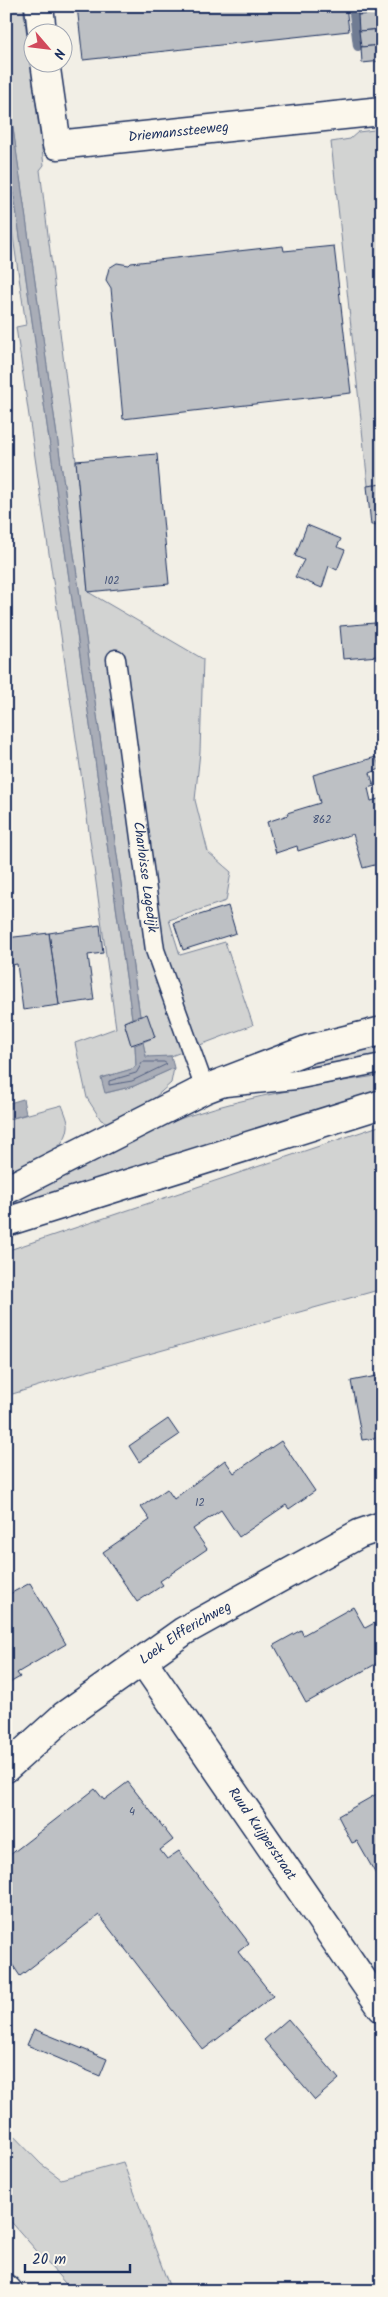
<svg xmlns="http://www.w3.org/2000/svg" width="388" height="2297" font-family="Kalam,sans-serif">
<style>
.green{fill:#d2d3d2;stroke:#768198}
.water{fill:#a9adb7;stroke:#707b93}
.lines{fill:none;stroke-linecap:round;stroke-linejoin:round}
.shore{stroke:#546182;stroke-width:1}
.stream{stroke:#707b93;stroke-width:10}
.building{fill:#bdc0c4;stroke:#1b2f5e}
.service-casing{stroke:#1b2f5e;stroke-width:21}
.minor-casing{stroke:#1b2f5e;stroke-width:31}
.service{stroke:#fbf7ec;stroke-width:18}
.minor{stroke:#fbf7ec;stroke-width:28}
.labels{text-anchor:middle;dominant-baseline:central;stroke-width:5;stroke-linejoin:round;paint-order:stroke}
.number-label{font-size:11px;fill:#445378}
.street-label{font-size:14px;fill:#1b2f5e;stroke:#fbf7ec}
</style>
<rect width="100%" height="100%" fill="#f2efe6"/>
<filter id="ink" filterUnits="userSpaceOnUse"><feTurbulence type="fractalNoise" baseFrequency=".02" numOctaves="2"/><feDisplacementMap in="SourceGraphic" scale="10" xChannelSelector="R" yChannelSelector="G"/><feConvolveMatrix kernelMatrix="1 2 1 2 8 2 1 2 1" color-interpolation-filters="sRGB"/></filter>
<g filter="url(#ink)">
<g class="green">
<path d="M6,6H23L44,165L40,170L76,461L88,592L203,659L200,752L195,800L208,852L231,872L226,901L169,920L180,955L225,942L253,1025L171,1056L150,1058L145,1054L143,1042L155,1037L147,1015L140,1016L6,80Z"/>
<path d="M382,129V555L369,494L331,142L350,139L358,132Z"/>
<path d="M6,139L132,1018L124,1022L131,1044L135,1045L136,1066L132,1069L102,1078L106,1093L134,1086L174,1068L171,1083L142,1109L111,1124L101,1120L87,1098L75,1043L116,1028L79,759L16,327L26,325L6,189Z"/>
<path d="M382,1040V1054L293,1070L308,1060Z"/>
<path d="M382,1075V1089L6,1209V1197C67,1168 127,1136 191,1115C253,1095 318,1085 382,1075Z"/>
<path d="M62,1105C64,1111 69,1121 68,1127C66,1153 26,1166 6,1176V1120Z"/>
<path d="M382,1125V1289L77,1374L6,1396V1251Z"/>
<path d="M6,2128L41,2164L61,2179L123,2162L171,2291H72L6,2216Z"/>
</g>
<g class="water">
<path d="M6,79L140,1016L132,1018L6,139Z"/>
<path d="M143,1042L146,1057L171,1056L174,1068L134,1086L105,1093L101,1078L132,1069L136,1066L135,1045Z"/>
<path d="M23,1099L26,1114L6,1120V1104Z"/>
</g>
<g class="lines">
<path class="shore" d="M143,1062H164L167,1064L132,1081L109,1085V1081L136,1073Z"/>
<path class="stream" d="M353,6L358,46"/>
</g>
<g class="building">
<path d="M77,6H346L349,31L83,60Z"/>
<path d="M357,6H382V13L358,15Z"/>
<path d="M382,13V29L359,31L358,15Z"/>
<path d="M382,29V45L361,47L359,31Z"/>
<path d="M382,45V61L362,63L361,47Z"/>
<path d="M283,246L284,251L334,246L351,393L123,419L111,288L106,280L109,268L117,263L129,265L131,263Z"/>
<path d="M157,454L169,584L88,592L76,461Z"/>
<path d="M382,484V524L371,525L367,486Z"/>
<path d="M307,525L341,539L337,547L345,550L337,570L329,566L322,588L295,577L304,560L295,556Z"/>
<path d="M375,623L378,656L343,659L340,626Z"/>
<path d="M376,757L380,769L370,773L374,786L368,788L371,801L382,798V863L363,868L353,834L298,851L297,846L276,853L267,822L288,815L287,813L320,803L313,775Z"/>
<path d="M228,906L236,933L183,950L174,923Z"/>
<path d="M100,925L103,953L88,955L94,1000L59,1005L49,933Z"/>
<path d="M49,933L59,1005L23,1010L17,964L6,966V938Z"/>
<path d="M147,1014L155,1037L131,1045L124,1022Z"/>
<path d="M382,1375V1437L362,1440L351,1381Z"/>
<path d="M168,1419L179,1435L139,1462L129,1446Z"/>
<path d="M281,1441L315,1491L289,1509L286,1505L239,1537L221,1510L193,1529L207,1549L160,1581L163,1585L137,1602L103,1552L150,1520L141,1507L167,1489L174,1499L225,1460L234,1473Z"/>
<path d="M30,1583L66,1644L17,1673L20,1677L6,1685V1615L11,1612L6,1604V1596Z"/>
<path d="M353,1607L365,1628L382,1619V1663L381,1661L306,1703L274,1645L301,1630L303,1635Z"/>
<path d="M128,1782L173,1840L160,1850L167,1859L179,1851L249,1943L238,1952L273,1996L203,2050L99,1915L20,1976L12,1964L6,1969V1858L95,1789L104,1800Z"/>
<path d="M382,1791V1885L357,1841L352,1843L338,1816Z"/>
<path d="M288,2019L339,2079L315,2100L264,2040Z"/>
<path d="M34,2029L107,2059L100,2076L27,2045Z"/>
</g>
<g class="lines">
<g class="service-casing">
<g id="service">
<path id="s1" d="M116,659L155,950L205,1089L296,1080L382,1063"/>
</g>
</g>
<g class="minor-casing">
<g id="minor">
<path d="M39,6L42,32"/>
<path id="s2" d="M45,62L57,145L382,111"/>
<path d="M6,1190L205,1089L309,1049L382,1031"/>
<path d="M6,1222L382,1104"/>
<path id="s3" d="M143,1661L382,2008"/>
<path id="s4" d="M6,1768L64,1716L184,1631L359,1534L382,1526"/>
<path d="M6,2289L8,2291"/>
</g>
</g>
<use href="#service" class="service"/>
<use href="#minor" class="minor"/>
</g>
</g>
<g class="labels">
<g class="number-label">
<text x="112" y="581">102</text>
<text x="322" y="820">862</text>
<text x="200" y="1503">12</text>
<text x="132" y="1812">4</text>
</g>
<g class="street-label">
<text stroke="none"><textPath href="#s2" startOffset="206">Driemanssteeweg</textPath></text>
<text stroke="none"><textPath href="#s1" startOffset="220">Charloisse Lagedijk</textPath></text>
<text stroke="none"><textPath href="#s4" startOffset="225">Loek Elfferichweg</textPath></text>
<text stroke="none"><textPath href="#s3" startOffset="210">Ruud Kuijperstraat</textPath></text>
</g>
</g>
<rect width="388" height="2297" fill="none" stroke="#fbf7ec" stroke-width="25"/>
<rect x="12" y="12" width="363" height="2272" fill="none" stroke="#1b2f5e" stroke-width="2" filter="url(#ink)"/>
<g transform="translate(48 48) rotate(118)"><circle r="24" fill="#fbf7ec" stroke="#a1a7b3"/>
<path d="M0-4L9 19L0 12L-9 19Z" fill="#d1495b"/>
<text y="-8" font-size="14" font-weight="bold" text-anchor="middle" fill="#1b2f5e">N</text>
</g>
<path d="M25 2264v8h105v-8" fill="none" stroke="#1b2f5e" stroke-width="2.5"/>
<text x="32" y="2264" font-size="15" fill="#1b2f5e" stroke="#fbf7ec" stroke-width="4" paint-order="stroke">20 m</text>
</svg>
